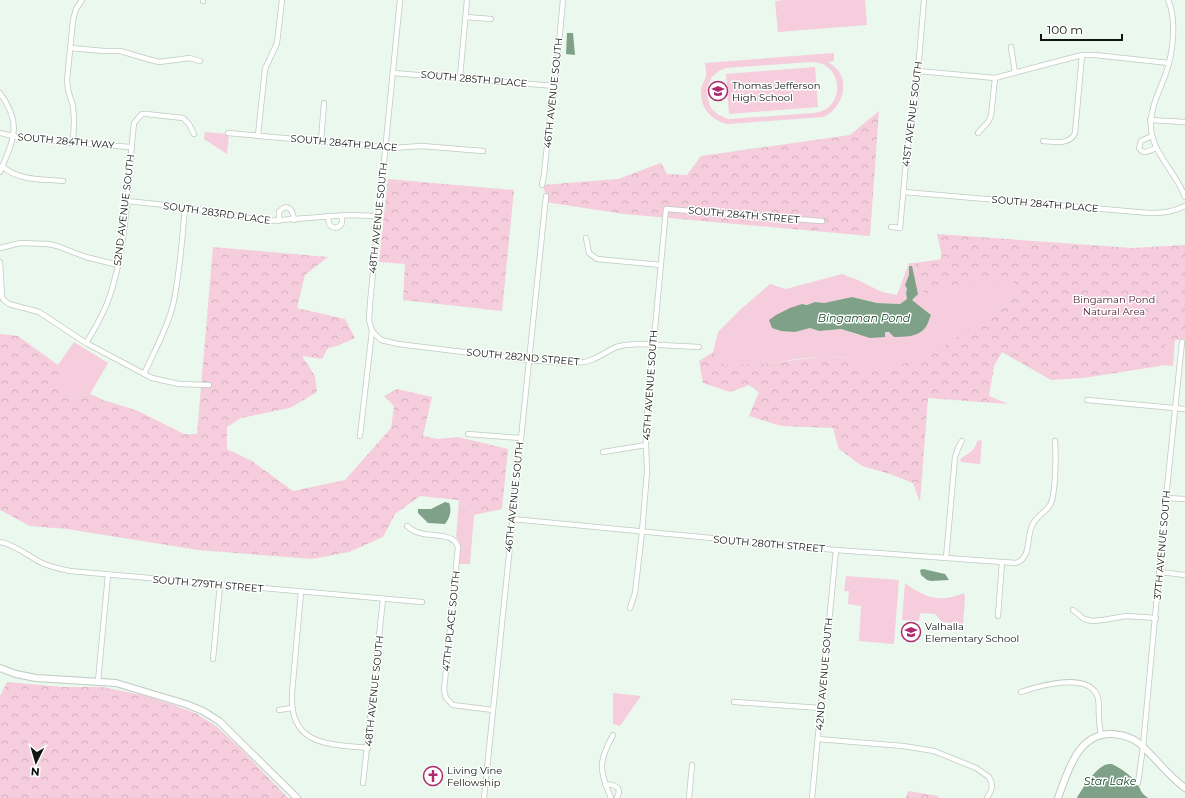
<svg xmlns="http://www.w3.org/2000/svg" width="1185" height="798" font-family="Montserrat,sans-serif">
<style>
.green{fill:#f5cddc;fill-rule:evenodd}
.forest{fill:url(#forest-crowns)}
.water{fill:#7fa188}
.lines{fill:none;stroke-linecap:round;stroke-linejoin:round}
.street-casing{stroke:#bfcbc2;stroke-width:6}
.secondary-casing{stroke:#bfcbc2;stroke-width:8}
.street{stroke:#fff;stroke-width:4.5}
.secondary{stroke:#fff;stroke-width:6}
.labels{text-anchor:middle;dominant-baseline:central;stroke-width:3;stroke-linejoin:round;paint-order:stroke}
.street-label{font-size:10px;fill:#101511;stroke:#fff}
.poi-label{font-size:10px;fill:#101511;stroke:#fff;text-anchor:start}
.park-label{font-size:10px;fill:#532037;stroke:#fff}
.water-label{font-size:11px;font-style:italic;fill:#134b29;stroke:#fff}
</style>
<defs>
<pattern id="forest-crowns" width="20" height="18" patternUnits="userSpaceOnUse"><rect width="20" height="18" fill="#f5cddc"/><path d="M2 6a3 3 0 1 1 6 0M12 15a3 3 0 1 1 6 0" fill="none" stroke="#d1afbc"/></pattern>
</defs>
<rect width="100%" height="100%" fill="#ebf8ee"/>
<g class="green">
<path d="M785,0H865L867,25L778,32L775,1Z"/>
<path d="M834,53V61L828,62C833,65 838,69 841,75C848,91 838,111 823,117L728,124C712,121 700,108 701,91C701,85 705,81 706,76C707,72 705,67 705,63ZM811,62C816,62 822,63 826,66C841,76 841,99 826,109C822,111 818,112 814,113L728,119L717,114L711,108L707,96L708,85L712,77L719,71L726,68Z"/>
<path d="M815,67L818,107L729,114L726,74Z"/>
<path d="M205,132L229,134L227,154L204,139Z"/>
<path d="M943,234L1176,328L1173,366L1084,360L1014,293V296L998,310L992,314L984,397L853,388L855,362C836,350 788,361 764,364C751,365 738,365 724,365L713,352L718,332L740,310L770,284L786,289L842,274L860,281L882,292L897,295L909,263H915L924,294L938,290ZM909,266L912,300L931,315L925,328L917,334L884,332L858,335L841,329L819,331L810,328L795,332L802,304L807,305L815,302L824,303L852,297L877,303L900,304L907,299L906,293L907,289L905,285L909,275Z"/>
<path d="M74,342L108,363L90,394L73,398L57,384L58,365Z"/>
<path d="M982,440L980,464L961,462L960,460C967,452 974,454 977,441Z"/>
<path d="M459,501L469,508L474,515L470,564H459L461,546L456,537Z"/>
<path d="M846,576L899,580L894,644L859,641L861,606L848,604L849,591H844Z"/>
<path d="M905,583C925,598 940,603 964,593L965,599L963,624L942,622L935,614L920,613L919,621L902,620Z"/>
<path d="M613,693L641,696L620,726L613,724Z"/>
</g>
<g class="forest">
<path d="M879,111L870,236L624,214L545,202L546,194L542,185L618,179L661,163L667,174L687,175L701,156L850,135Z"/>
<path d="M388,179L514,190L502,311L403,300L405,264L379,262Z"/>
<path d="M937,234L1132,248L1185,245V339L1166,341L1160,366L1083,378L1051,380L1002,352L994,366L989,396L1008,404L928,398L920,502L913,483L890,474L862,466L839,449L833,428L781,426L749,416L759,392L749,385L730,392L703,383L699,361L713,352L725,365L763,364L827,356L851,359L866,368L897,365L928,358L980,320L998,310L1014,296V282H971L924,294L915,263L943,259Z"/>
<path d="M213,247L328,257L305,275L297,308L345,319L355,338L337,346L328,348L322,359L302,356L315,376L317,392L290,408L241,418L227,427V449L252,461L293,491L345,480L391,428L394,406L384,396L397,389L432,397L423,436L438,439L458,437L508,449L502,509L474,515L469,508L458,500L420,496L395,514L383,537L349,552L312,559L198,550L67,529L30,526L0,510V334L18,336L58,365V384L73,398L90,394L106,401L136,410L184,434H197Z"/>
<path d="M7,682L64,687H102L142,695L171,704L197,714L216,726L241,749L288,798H0V696Z"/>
<path d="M908,791L939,796L938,798H906Z"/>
</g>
<g class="water">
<path d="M567,33H573L575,55L566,54Z"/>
<path d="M909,266H912L918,294L912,300L931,315C929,319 928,325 925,328C918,337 904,337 894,337L889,332H885V337L870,338L841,329L819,331L810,328L795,332L781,331L772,328L769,320L776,315L790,308L802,304L807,305L815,302L824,303L852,297L877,303L900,304L907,299L906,293L907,289L905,285L909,275Z"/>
<path d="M445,502L449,503C452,510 450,518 445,524L428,523L418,513V509H431Z"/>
<path d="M923,569L945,574L949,580L931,581L927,580L921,575L920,570Z"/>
<path d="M1112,764C1120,768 1134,777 1138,785C1142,792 1140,792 1148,798H1077C1081,790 1095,770 1103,766C1106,764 1109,764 1112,764Z"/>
</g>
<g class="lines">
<g class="street-casing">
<g id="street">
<path d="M1168,0C1177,19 1173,53 1166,73C1161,88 1152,103 1151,119C1148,151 1175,169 1185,197"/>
<path d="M203,1V0"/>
<path d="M466,17L491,19"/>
<path d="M1011,47L1015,73"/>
<path d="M70,48L104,51H120L151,60L159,62L190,58L200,61"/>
<path d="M918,71L995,78L1082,55H1095L1169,63"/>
<path d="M393,73L555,86"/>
<path d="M460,77L467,0"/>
<path d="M0,93C23,125 13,140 0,172"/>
<path d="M1150,120L1185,122"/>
<path d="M0,133L13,136L73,143L131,147"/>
<path d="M228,133L392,148L422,146L483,151"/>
<path d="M978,133L988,122L991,116L995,78"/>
<path d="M258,135L265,69L277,43L282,0"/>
<path d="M1152,136L1141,141L1139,148C1143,155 1149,151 1156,148"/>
<path d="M321,141L324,103"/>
<path d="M1043,141C1055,142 1070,145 1075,133L1082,55"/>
<path d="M73,143L74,120L73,106L68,90L67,80L73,20L76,9L82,0"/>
<path d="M2,166C18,181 43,179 63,181"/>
<path d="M542,185L544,175L550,117L555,86L563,0"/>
<path d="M904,192L1149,213C1163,213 1173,212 1185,206"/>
<path d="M127,201L185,207L267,221L348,215L378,216"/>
<path d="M328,216L329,224C333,229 339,229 342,223V216"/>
<path d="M279,221V212C288,201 293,211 294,220"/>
<path d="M891,227L900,228L909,130L915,106L924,0"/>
<path d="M586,238L589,253L597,259L661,265"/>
<path d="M0,248L20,243L48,244L57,246L86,257L118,265"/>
<path d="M0,262L2,297L4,300L9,304L39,312L86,343L152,378L179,384L209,385"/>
<path d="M372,331L381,340L398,344L528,360L568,363L585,362L594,359L616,347L625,345L640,344L699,347"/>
<path d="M86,343C96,327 107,307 112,289C128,236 128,177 134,123L142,114H146L183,118L189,124L194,134"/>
<path d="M144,374C154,352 167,329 173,305C180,274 182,240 185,207"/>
<path d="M1087,400L1185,409"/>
<path d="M468,434L520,438"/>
<path d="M360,436L372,331L369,320L370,303L400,0"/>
<path d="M603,452L646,445"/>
<path d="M1166,498L1185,499"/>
<path d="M512,519L836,550L1016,563C1032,557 1026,538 1032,526C1035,517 1045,513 1050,505C1056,495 1056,453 1055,441"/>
<path d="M407,526C424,542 451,528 458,547L444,690L446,698L453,705L493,710"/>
<path d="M0,542C16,545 28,556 42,563C51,567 60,569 70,571L422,602"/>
<path d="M946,558L955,457L959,446L962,441"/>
<path d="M1160,572L1185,575"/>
<path d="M301,592L292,693C289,746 328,744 368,748"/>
<path d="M630,608L635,593L642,532L647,472L646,445V426L666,209L822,221"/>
<path d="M1073,610L1084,619L1092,621L1103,620L1126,616L1156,618"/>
<path d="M998,616L1002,562"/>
<path d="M213,659L220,585"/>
<path d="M98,681L108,575"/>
<path d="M1021,692C1039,686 1086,672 1097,695C1100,702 1098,709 1099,717C1099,723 1100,729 1101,735"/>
<path d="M734,702L821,708"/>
<path d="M279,710L291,708"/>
<path d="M818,739L903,746L934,751L976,768L989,777C994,785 992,791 987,798"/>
<path d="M363,783L383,599"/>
<path d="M1138,783L1143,747L1166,498L1182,342"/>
<path d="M605,784L613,785L618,788L619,792L617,798"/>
<path d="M484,798L546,196"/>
<path d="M611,798C599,770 598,762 613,735"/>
<path d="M689,798L692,765"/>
<path d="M812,798L836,550"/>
</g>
</g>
<g class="secondary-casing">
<g id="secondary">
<path d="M0,668L16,674L36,678L116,683L186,704L203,711L219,721L297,798"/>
<path d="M1058,798C1068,771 1078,732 1113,734C1123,735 1132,737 1139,743C1155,757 1167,775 1185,788"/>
</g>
</g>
<use href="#street" class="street"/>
<use href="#secondary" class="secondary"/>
</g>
<defs>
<g id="school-ring" transform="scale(1)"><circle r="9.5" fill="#fff" stroke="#b02a6f" stroke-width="1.5"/><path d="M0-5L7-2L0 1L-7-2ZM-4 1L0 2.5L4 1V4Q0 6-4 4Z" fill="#b02a6f"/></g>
<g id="church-ring" transform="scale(1)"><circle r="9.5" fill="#fff" stroke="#b02a6f" stroke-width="1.5"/><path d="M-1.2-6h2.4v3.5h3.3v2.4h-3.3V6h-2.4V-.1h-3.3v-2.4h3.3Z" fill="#b02a6f"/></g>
</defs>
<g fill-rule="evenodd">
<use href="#school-ring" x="718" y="91"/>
<use href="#school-ring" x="911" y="632"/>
<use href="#church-ring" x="433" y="776"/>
</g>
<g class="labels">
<g class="street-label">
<text transform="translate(474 79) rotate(5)">SOUTH 285TH PLACE</text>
<text transform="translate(553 93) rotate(-84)">46TH AVENUE SOUTH</text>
<text transform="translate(912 114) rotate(-83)">41ST AVENUE SOUTH</text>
<text transform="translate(66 141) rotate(5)">SOUTH 284TH WAY</text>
<text transform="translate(344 143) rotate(5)">SOUTH 284TH PLACE</text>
<text transform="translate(1045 204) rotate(5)">SOUTH 284TH PLACE</text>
<text transform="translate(124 210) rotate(-83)">52ND AVENUE SOUTH</text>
<text transform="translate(217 213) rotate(8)">SOUTH 283RD PLACE</text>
<text transform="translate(744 215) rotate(5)">SOUTH 284TH STREET</text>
<text transform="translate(378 218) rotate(-84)">48TH AVENUE SOUTH</text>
<text transform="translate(523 357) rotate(5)">SOUTH 282ND STREET</text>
<text transform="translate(650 385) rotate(-86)">45TH AVENUE SOUTH</text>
<text transform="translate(514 497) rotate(-84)">46TH AVENUE SOUTH</text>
<text transform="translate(769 544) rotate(5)">SOUTH 280TH STREET</text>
<text transform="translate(1162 545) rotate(-85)">37TH AVENUE SOUTH</text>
<text transform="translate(208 584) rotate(5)">SOUTH 279TH STREET</text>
<text transform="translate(451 621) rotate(-84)">47TH PLACE SOUTH</text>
<text transform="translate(824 674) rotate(-85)">42ND AVENUE SOUTH</text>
<text transform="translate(374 691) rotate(-84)">48TH AVENUE SOUTH</text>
</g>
<g class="poi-label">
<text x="732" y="85">Thomas Jefferson<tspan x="732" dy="12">High School</tspan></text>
<text x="925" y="626">Valhalla<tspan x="925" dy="12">Elementary School</tspan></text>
<text x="447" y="770">Living Vine<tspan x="447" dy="12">Fellowship</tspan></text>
</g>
<g class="park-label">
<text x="1114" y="299">Bingaman Pond<tspan x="1114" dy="12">Natural Area</tspan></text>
</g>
<g class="water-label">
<text x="864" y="318">Bingaman Pond</text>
<text x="1110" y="781">Star Lake</text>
</g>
</g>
<g transform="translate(36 762) rotate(185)" stroke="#ffffff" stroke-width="3" paint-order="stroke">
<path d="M0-3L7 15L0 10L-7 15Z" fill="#101511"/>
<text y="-6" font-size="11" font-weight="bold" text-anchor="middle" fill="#101511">N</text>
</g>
<path d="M1041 34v6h81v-6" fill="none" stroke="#101511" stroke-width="2"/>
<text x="1047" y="34" font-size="12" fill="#101511" stroke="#ffffff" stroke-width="3" paint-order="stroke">100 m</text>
</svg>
